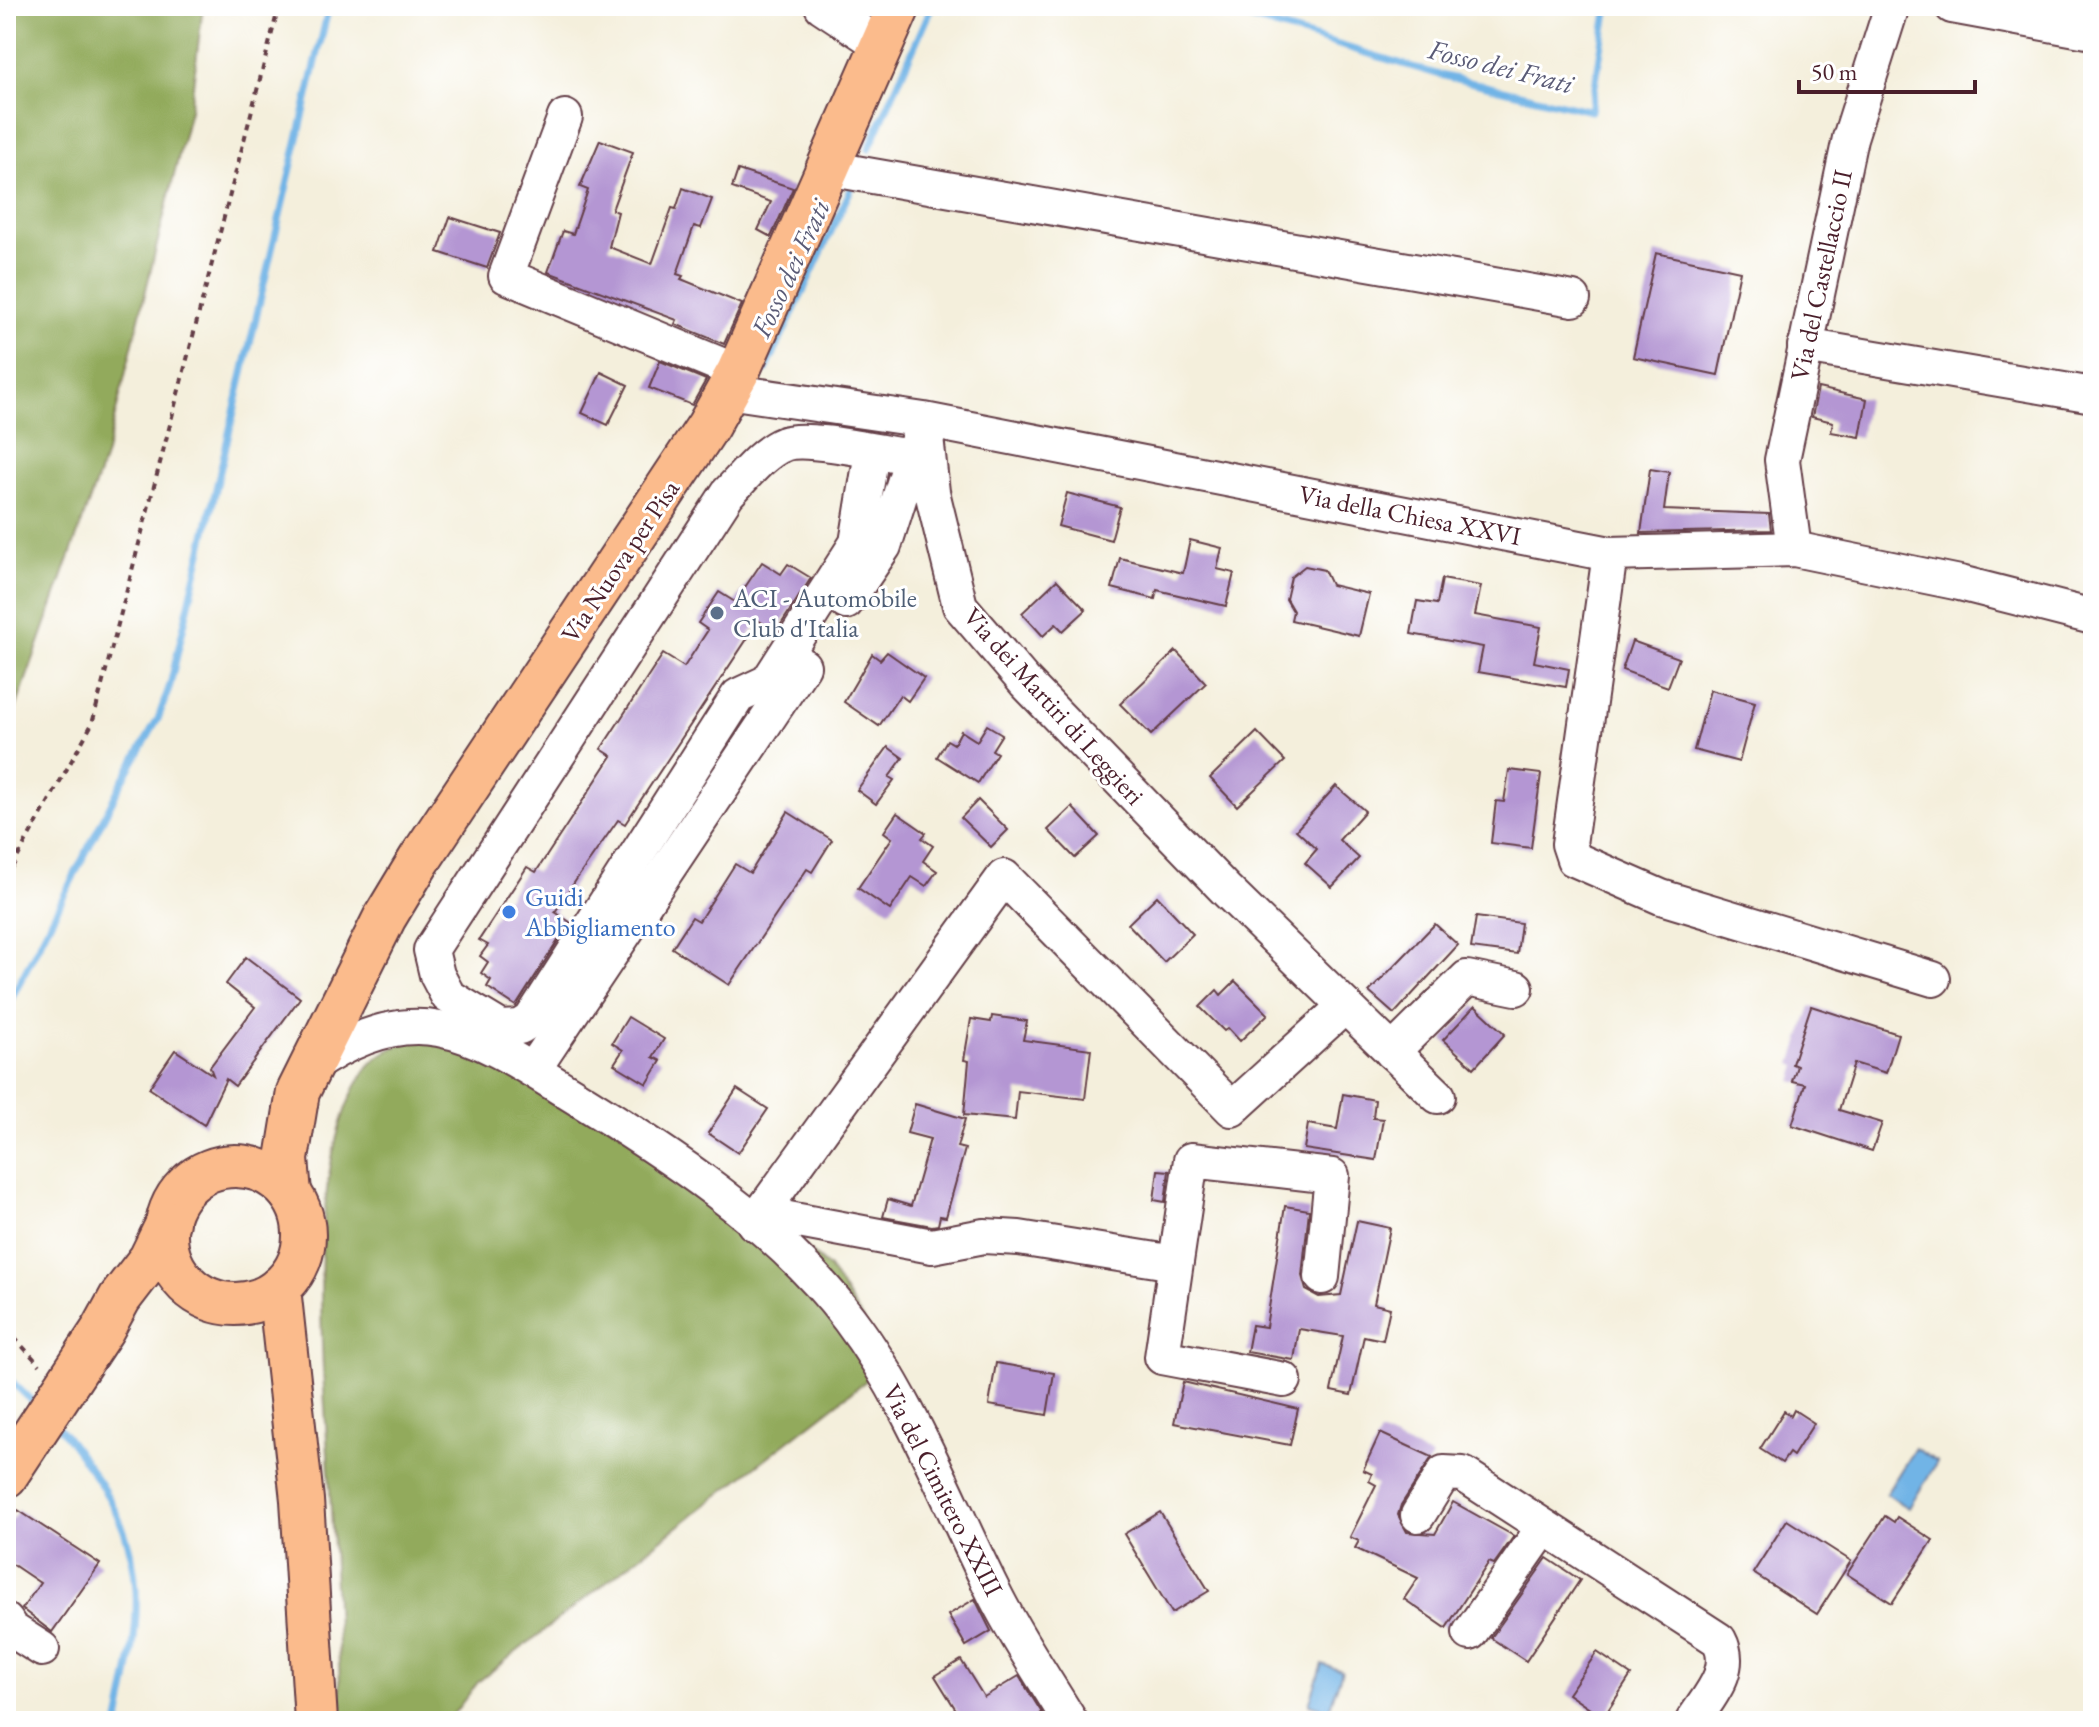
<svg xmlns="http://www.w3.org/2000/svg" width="2099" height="1727" font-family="'EB Garamond',serif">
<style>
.forest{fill:#92aa5b;stroke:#6e6443;stroke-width:2}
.water{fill:#71b4e6;stroke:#5e6a88;stroke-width:2}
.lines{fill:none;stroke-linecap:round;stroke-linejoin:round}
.stream{stroke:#71b4e6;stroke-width:7}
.building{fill:#b496d3}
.minor-casing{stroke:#643e46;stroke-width:38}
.major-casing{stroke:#643e46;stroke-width:46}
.path{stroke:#643e46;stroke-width:4;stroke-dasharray:6 6;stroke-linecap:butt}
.minor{stroke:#fff;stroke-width:34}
.major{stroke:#fbbb8c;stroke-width:42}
.service-dot{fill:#5c6f8a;stroke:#fff;stroke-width:3}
.shop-dot{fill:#3f7fe0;stroke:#fff;stroke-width:3}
.labels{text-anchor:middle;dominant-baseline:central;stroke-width:6;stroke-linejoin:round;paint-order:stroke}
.street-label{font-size:26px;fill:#4a1f2b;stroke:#fff}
.service-label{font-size:26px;fill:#4e5e75;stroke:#fff;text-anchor:start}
.shop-label{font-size:26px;fill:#366cbe;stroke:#fff;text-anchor:start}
.water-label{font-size:28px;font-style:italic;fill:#5a5b76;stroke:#fff}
</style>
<rect width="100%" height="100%" fill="#fff"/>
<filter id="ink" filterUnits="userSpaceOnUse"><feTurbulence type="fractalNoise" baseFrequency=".0125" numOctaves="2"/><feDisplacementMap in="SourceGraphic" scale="16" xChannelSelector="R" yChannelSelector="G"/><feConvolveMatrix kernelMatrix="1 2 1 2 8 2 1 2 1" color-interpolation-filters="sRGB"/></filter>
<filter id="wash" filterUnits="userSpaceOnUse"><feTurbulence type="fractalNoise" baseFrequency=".006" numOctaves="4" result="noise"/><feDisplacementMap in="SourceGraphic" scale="32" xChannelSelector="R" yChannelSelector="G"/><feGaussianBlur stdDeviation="1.8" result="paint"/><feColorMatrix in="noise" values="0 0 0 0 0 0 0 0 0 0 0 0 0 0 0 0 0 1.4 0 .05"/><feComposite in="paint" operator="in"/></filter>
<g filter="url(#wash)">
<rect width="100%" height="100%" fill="#f4efdc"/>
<g class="forest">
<path d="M6,6H203L190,110L105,457L6,736Z"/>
<path d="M415,1039L452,1042L751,1200L829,1268L890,1362L479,1681L448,1721H342C338,1638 333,1555 329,1472C323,1367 303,1160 365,1071C377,1053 396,1046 415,1039Z"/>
</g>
<g class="water">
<path d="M1915,1448L1937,1462L1909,1508L1886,1494Z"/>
<path d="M1322,1664L1342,1671L1329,1710L1309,1704Z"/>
</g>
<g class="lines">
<g class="stream">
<path d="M1207,6L1440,75L1591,111L1608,6"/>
<path d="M869,149L932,6"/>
<path d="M766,370L853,185"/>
<path d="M6,1009L122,782L158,719L170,685L329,6"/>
<path d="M6,1376L36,1405"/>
<path d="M56,1425C69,1438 79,1455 90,1469C153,1556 140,1622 119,1721"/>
</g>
</g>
<g id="blocks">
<g class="building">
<path d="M600,140L633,152L612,210L618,212L609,247L652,264L672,208L676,209L683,188L712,199L701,228L694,226L677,274L683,276L681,279L742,304L724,344L675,324L677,320L548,272L563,231L573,234L588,190L580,187Z"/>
<path d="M738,170L793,188L771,237L758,230L771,202L732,188Z"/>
<path d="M450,217L500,233L487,268L438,252Z"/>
<path d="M1656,253L1740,271L1718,375L1633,357Z"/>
<path d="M660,361L706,380L692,405L649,388Z"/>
<path d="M601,372L628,385L608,425L582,413Z"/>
<path d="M1818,388L1867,399L1860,437L1831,432L1833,422L1812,417Z"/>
<path d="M1650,469L1669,472L1664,510L1769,514L1771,530L1641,533Z"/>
<path d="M1067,493L1120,507L1111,540L1058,526Z"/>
<path d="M1190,540L1222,548L1217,569L1234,573L1226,606L1157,590L1155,599L1112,588L1120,558L1183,573Z"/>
<path d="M762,562L781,574L788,564L811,578L776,632L759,621L625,824L618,820L576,880L555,912L570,922L516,1006L487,987L491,980L481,973L488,962L480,956L488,945L479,940L527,867L536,872L612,756L601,749L663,654L684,667L708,630L698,623L719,592L735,602Z"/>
<path d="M1305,566L1324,570L1331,585L1369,594L1359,636L1291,620L1293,611L1286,599L1291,577Z"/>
<path d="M1442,579L1481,586L1475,615L1541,627L1534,662L1569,669L1566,687L1478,672L1483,647L1411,634L1417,601L1437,604Z"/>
<path d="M1057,580L1086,610L1063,631L1056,624L1043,636L1022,613Z"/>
<path d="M1632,641L1679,658L1668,687L1622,670Z"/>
<path d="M1176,651L1206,683L1151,735L1120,704Z"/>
<path d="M887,652L924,678L908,701L900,695L879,726L844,702L872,654L880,660Z"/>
<path d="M1710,690L1755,702L1739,762L1694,750Z"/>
<path d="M987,725L1002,734L992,750L997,753L978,783L937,757L947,740L954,744L961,731L977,741Z"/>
<path d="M1257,732L1285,761L1237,806L1210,778Z"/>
<path d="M888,747L903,758L889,777L894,780L876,804L857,790Z"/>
<path d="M1509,770L1541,774L1531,848L1491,843L1496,801L1504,802Z"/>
<path d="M1336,786L1365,811L1339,840L1359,858L1332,887L1305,863L1317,849L1296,830Z"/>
<path d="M978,800L1008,830L991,847L961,818Z"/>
<path d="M1072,807L1099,836L1075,858L1048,830Z"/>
<path d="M788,812L832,840L812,872L807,869L729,985L672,948L692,917L699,921L735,864L750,873Z"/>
<path d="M897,813L926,833L922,838L933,846L923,861L937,871L926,886L912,877L890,910L858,888L892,838L884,832Z"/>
<path d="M1157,896L1193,934L1164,962L1128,924Z"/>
<path d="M1476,917L1521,923L1517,954L1471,948Z"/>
<path d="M1435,924L1458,945L1394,1014L1369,992Z"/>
<path d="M246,957L300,998L235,1086L226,1079L204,1125L149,1088L175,1050L213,1075L210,1067L255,1007L226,984Z"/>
<path d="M1235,981L1268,1014L1240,1041L1228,1028L1224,1031L1200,1007L1217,990L1221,995Z"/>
<path d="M1475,1006L1505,1034L1474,1068L1443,1040Z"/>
<path d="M1811,1006L1898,1034L1886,1073L1854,1063L1839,1110L1882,1123L1872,1151L1792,1125L1805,1084L1792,1081L1797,1066L1792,1064Z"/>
<path d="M992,1016L1027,1021L1023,1040L1091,1049L1085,1099L1018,1091L1015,1120L964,1115L969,1061L964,1060L971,1019L991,1022Z"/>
<path d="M628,1017L664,1039L653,1057L661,1061L647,1084L614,1064L623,1050L612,1043Z"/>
<path d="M737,1089L768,1109L738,1153L708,1133Z"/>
<path d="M1343,1094L1375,1100L1373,1118L1383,1119L1376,1160L1304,1149L1308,1124L1337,1129Z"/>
<path d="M915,1104L965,1119L957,1147L965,1149L946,1217L940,1216L938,1225L932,1226L883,1217L888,1199L911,1206L930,1139L907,1133Z"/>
<path d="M1158,1170L1169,1171L1165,1202L1154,1200Z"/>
<path d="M1285,1206L1309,1210L1302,1276L1306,1290L1319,1297L1341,1295L1357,1221L1390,1228L1374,1304L1390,1308L1383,1340L1364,1336L1351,1395L1331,1391L1343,1336L1299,1329L1294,1360L1247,1352L1252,1325L1266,1327Z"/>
<path d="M996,1363L1054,1373L1047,1415L989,1405Z"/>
<path d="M1183,1382L1298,1409L1290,1445L1174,1423Z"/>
<path d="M1794,1410L1814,1423L1793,1456L1789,1453L1782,1463L1760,1449L1784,1411L1791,1416Z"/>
<path d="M1380,1433L1432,1457L1401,1505L1398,1515L1407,1532L1435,1534L1453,1502L1514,1536L1494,1564L1489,1562L1446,1628L1404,1599L1418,1578L1355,1548L1359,1541L1350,1537L1376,1485L1369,1481L1372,1474L1363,1470Z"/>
<path d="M18,1510L100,1564L52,1632L22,1609L40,1583L6,1560V1528Z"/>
<path d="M1160,1512L1209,1591L1172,1613L1124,1534Z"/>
<path d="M1885,1516L1894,1522L1897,1517L1933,1540L1892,1603L1847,1574Z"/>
<path d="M1787,1520L1851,1561L1817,1614L1753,1573Z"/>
<path d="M1547,1558L1580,1580L1526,1661L1491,1638Z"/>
<path d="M975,1599L991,1631L966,1646L948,1615Z"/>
<path d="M1597,1652L1631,1675L1603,1718L1568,1694Z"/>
<path d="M961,1660L984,1697L1019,1676L1042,1713L1028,1721H963L935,1676Z"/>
</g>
</g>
</g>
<g filter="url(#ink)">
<use href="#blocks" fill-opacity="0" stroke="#643e46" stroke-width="2"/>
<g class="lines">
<g class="minor-casing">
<g id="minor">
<path d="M822,6L881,45"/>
<path d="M1952,6L2093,32"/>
<path d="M565,117L506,276L738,372"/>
<path d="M827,168L1573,299"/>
<path d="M1805,346L2093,395"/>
<path d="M727,391L924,420L1610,554L1794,549L1960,583L2093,617"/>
<path d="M925,427L932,492L960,606L1025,682L1227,891L1438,1096"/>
<path d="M872,452L857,543L768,682L738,696L531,1020L520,1027L501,1028L448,996L437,975L431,950L728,493C744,477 763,452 784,444C806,435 885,454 912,457"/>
<path d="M1794,549L1782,460L1850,138L1892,6"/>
<path d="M1610,554L1569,844L1574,859L1661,897L1933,979"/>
<path d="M846,602L884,546L919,436"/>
<path d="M1392,1052L1467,978L1516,988"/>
<path d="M310,1067C346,1042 393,1020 439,1029C483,1037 526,1066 563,1089C664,1151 778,1224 849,1319C911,1401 947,1500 993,1591C1015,1636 1044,1678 1070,1721"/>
<path d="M533,1070L803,666"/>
<path d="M754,1223L1004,877L1232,1109L1345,1006"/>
<path d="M754,1223L783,1218L932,1246L984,1236L1019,1238L1175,1263"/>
<path d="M1284,1380L1162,1357L1191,1160L1332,1176L1322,1277"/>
<path d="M1418,1515L1444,1473L1463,1474L1719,1640C1735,1670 1709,1696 1693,1721"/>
<path d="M6,1621L11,1629L42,1649"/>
<path d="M1470,1633L1544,1527"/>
</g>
</g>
<g class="major-casing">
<g id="major">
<circle cx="235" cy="1235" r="69"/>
<path d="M290,1193L287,1159L298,1092L385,917L420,859L708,426L738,372L899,6"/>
<path d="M279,1288L302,1500L316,1721"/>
<path d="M6,1476L103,1329L120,1298L150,1259L168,1222"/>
</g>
</g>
<g class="path">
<path d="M6,878L92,724L279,6"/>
<path d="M6,1329L40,1365"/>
</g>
<use href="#minor" class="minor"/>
<use href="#major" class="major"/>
</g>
</g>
<circle class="service-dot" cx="717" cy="613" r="8"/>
<circle class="shop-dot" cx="509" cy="912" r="8"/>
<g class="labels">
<g class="street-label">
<text transform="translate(1821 275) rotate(-78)">Via del Castellaccio II</text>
<text transform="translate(1410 515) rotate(11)">Via della Chiesa XXVI</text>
<text transform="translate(620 561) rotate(-56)">Via Nuova per Pisa</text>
<text transform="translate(1054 706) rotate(48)">Via dei Martiri di Leggieri</text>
<text transform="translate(943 1490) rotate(63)">Via del Cimitero XXIII</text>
</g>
<g class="service-label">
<text x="733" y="598">ACI - Automobile<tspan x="733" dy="30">Club d'Italia</tspan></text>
</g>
<g class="shop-label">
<text x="525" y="897">Guidi<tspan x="525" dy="30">Abbigliamento</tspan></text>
</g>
<g class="water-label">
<text transform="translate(1501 66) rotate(14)">Fosso dei Frati</text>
<text transform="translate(790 268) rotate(-65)">Fosso dei Frati</text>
</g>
</g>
<rect width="2099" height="1727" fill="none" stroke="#fff" stroke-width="32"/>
<path d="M1799 80v12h176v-12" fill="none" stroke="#4a1f2b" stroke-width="4"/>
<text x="1811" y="80" font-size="24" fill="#4a1f2b" stroke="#ffffff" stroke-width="6" paint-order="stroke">50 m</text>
</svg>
